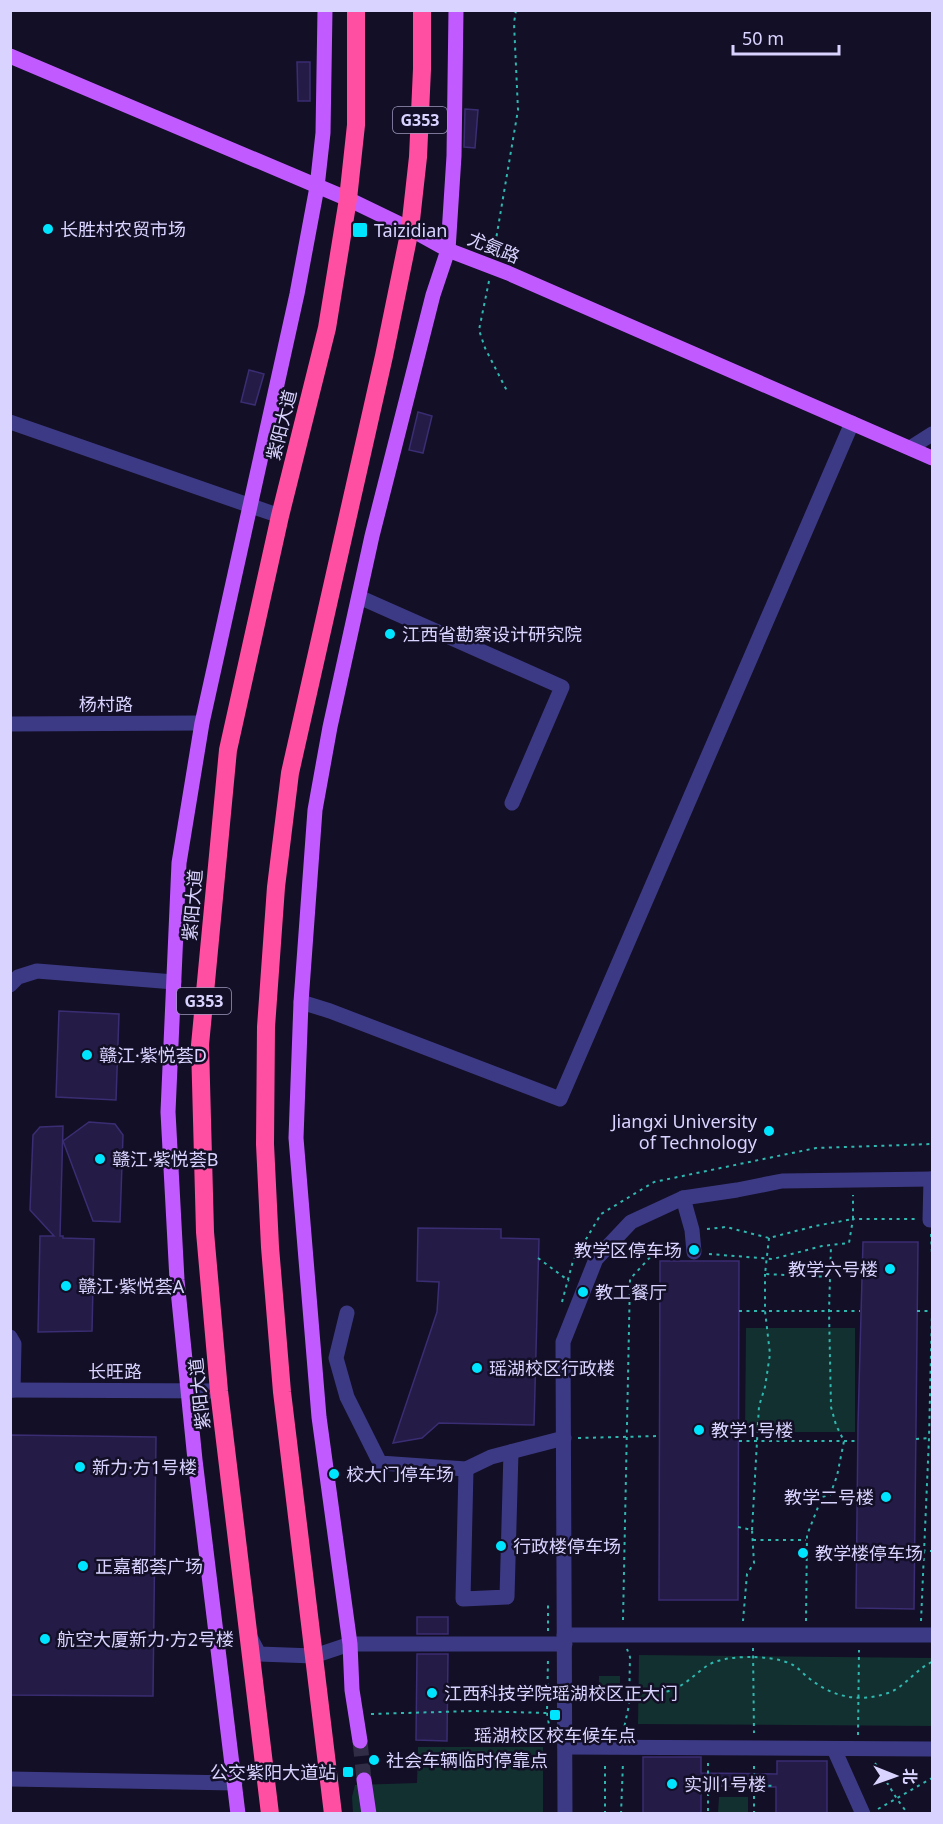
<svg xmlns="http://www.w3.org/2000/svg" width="943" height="1824" font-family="'Noto Sans','Noto Sans SC',sans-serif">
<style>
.green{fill:#12302f}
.building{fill:#241b47;stroke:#3b2d73;stroke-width:1.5}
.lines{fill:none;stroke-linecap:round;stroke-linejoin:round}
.minor-tunnel{stroke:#312d47;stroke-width:15;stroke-dasharray:15 8;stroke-linecap:butt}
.path{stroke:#2fb8b0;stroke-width:2;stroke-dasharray:3 4.5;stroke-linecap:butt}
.minor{stroke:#3d3a85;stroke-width:15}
.major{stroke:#c25bff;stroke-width:15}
.highway{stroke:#ff4fa3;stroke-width:18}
.poi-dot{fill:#00e5ff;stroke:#130f26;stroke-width:2}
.labels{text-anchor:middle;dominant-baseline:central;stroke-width:5;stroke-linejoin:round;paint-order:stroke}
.shield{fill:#130f26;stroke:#9e99be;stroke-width:1.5}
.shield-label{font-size:16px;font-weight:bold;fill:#d9d4ff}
.poi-label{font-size:18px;fill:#d9d4ff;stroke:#130f26;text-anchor:start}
.street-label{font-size:18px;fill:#d9d4ff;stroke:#130f26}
</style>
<rect width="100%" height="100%" fill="#130f26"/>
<g class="green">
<path d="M746,1328H855V1432H745Z"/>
<path d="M639,1655L932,1658V1726L638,1724Z"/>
<rect x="599" y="1676" width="21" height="19"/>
<path d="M418,1747H543V1813H353L352,1797L355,1785L417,1783Z"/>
<path d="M719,1797H748V1813H718Z"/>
</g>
<g class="building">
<path d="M297,62H310V101H298Z"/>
<path d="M465,109L478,110L475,148L464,147Z"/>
<path d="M249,370L264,374L255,405L241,402Z"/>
<path d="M418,412L432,416L423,453L409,450Z"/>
<path d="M59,1011L119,1014L116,1100L56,1097Z"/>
<path d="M89,1122L115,1124L123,1135L120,1222L93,1221L63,1141Z"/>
<path d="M63,1126L60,1236H63V1238L94,1239L92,1331L38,1332L40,1236H54L30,1210L33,1135L40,1127Z"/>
<path d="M418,1228L501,1229V1238L539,1239L534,1425L439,1423L422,1438L393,1443L437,1312L439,1282L417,1281Z"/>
<path d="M863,1242H918L914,1609L856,1608L858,1424Z"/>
<path d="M660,1261H739L738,1600H659Z"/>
<path d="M10,1435L156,1437L153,1696L10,1695Z"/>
<rect x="417" y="1617" width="31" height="17"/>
<path d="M417,1654H448L447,1741L416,1740Z"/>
<path d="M643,1757H701V1773L777,1774V1761H827V1814H776V1787L701,1786V1814H643Z"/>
</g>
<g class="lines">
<path class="minor-tunnel" d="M360,1741L364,1780"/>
<g class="path">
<path d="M494,251L518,110L514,23L516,10"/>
<path d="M489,281L479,330L485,348L507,391"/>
<path d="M707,1229L726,1227L769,1238L815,1226L853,1219V1195"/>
<path d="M931,1234L932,1254"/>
<path d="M769,1238L765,1274L830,1277"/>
<path d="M709,1254L773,1259L822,1246L849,1243L853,1219H915"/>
<path d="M538,1258L569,1281"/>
<path d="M562,1302L573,1261L601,1214L654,1182L816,1148L932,1144"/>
<path d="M739,1311H860"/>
<path d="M917,1311H932"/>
<path d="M578,1438L659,1436"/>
<path d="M916,1439L932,1438"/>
<path d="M739,1441H858"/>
<path d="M738,1527L752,1530L754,1563L747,1574L743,1621"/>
<path d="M752,1530L759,1406L765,1387L770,1354L765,1311V1274"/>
<path d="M753,1540H806"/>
<path d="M915,1550L932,1551"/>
<path d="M623,1620L630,1279L653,1254L679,1253"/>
<path d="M806,1621L807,1535L822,1497L830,1495L837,1476L844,1441L836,1425L831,1407L829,1311L831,1245"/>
<path d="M921,1621L929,1438L932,1311"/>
<path d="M548,1631V1604"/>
<path d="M753,1648L754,1733"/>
<path d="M629,1692C642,1692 662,1695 674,1689C686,1684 694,1675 704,1668C716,1658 737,1657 752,1657C764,1657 782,1659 793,1665C799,1668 804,1675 810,1679C833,1697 859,1703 888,1693C905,1687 916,1669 932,1662"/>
<path d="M547,1713L549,1725"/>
<path d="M371,1714L473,1711L547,1713L548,1658"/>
<path d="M623,1733L629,1705L630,1657L627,1649"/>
<path d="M858,1735L859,1650"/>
<path d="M708,1763V1814"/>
<path d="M875,1763L897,1799L908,1814"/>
<path d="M701,1783L776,1786"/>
<path d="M878,1809L932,1778"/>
<path d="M605,1814V1762"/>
<path d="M621,1814L623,1762"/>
<path d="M754,1814V1762"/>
</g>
<g class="minor">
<path d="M10,422L280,516"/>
<path d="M910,448L932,434"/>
<path d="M359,597L562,687L512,803"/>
<path d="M10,724L202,723"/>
<path d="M10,985L18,977L37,971L174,982"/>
<path d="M301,1002L330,1011L560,1099L852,423"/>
<path d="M683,1198L692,1230L694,1252"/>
<path d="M930,1220L931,1179"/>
<path d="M347,1313L336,1358L347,1397L380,1463L466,1469L491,1457L564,1438"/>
<path d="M10,1337L14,1344L13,1390"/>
<path d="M10,1390L219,1391"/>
<path d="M466,1469L463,1599L507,1597L511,1452"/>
<path d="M564,1635H932"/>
<path d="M250,1637L259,1654L314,1656L350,1644H565"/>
<path d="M565,1747L932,1749"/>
<path d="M834,1749L863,1814"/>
<path d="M10,1779L235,1783"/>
<path d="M565,1814L563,1342L596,1259L631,1222L683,1198L737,1190L782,1181L932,1179"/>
</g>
<g class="major">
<path d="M10,56L348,199L410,229L448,250L508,273L932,458"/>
<path d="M360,1741L352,1690L350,1644L319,1417L296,1138L301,1002L315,810L330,727L372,536L433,295L448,250L454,156L456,10"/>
<path d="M364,1780L369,1814"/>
<path d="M238,1814L195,1460L177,1280L168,1112L179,863L202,723L297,294L317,187L323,133L325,10"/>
</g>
<g class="highway">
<path d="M270,1814L219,1391L205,1232L200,1045L228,750L280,516L327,328L348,199L356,125V10"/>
<path d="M333,1814L282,1392L270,1247L265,1144L266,1027L276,887L290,773L384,356L410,229L418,157L422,69V10"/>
</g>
</g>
<g class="poi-dot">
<circle cx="48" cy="229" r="6"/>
<rect x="352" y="222" width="16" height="16" rx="3"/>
<circle cx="390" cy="634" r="6"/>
<circle cx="87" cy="1055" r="6"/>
<circle cx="769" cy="1131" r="6"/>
<circle cx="100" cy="1159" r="6"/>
<circle cx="694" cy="1250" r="6"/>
<circle cx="890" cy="1269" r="6"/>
<circle cx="66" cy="1286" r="6"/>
<circle cx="583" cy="1292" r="6"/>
<circle cx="477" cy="1368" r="6"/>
<circle cx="699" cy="1430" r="6"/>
<circle cx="80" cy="1467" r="6"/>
<circle cx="334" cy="1474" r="6"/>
<circle cx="886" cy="1497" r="6"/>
<circle cx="501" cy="1546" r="6"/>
<circle cx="803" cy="1553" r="6"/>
<circle cx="83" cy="1566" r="6"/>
<circle cx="45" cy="1639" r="6"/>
<circle cx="432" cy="1693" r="6"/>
<rect x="549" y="1709" width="12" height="12" rx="3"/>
<circle cx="374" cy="1760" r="6"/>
<rect x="342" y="1766" width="12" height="12" rx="3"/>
<circle cx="672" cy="1784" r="6"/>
</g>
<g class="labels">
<g class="shield">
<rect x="393" y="107" width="54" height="26" rx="4.5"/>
<rect x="177" y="988" width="54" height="26" rx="4.5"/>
</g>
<g class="shield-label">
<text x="420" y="120">G353</text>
<text x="204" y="1001">G353</text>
</g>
<g class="poi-label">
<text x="60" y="229">长胜村农贸市场</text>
<text x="374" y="230">Taizidian</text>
<text x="402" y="634">江西省勘察设计研究院</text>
<text x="99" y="1055">赣江·紫悦荟D</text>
<text x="757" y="1121" text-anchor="end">Jiangxi University<tspan x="757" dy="21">of Technology</tspan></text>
<text x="112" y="1159">赣江·紫悦荟B</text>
<text x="682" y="1250" text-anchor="end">教学区停车场</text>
<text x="878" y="1269" text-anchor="end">教学六号楼</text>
<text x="78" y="1286">赣江·紫悦荟A</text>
<text x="595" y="1292">教工餐厅</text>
<text x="489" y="1368">瑶湖校区行政楼</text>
<text x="711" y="1430">教学1号楼</text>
<text x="92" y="1467">新力·方1号楼</text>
<text x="346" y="1474">校大门停车场</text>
<text x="874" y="1497" text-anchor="end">教学二号楼</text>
<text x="513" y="1546">行政楼停车场</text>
<text x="815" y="1553">教学楼停车场</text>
<text x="95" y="1566">正嘉都荟广场</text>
<text x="57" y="1639">航空大厦新力·方2号楼</text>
<text x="444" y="1693">江西科技学院瑶湖校区正大门</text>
<text x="555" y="1735" text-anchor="middle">瑶湖校区校车候车点</text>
<text x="386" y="1760">社会车辆临时停靠点</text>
<text x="336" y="1772" text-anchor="end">公交紫阳大道站</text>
<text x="684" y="1784">实训1号楼</text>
</g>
<g class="street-label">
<text transform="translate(494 247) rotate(22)">尤氨路</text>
<text transform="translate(281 425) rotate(-76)">紫阳大道</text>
<text x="106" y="704">杨村路</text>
<text transform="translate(192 905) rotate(-85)">紫阳大道</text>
<text x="115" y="1371">长旺路</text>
<text transform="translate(199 1394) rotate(-96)">紫阳大道</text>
</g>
</g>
<rect width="943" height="1824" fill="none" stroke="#d9d4ff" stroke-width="24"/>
<g transform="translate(895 1776) rotate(91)" stroke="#130f26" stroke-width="4.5" paint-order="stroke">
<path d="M0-4.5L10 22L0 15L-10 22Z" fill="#d9d4ff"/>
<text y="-9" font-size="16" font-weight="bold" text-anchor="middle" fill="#d9d4ff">北</text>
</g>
<path d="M733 45v9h106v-9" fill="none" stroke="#d9d4ff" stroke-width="3"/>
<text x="742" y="45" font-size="18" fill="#d9d4ff" stroke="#130f26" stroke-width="4.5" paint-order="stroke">50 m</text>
</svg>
